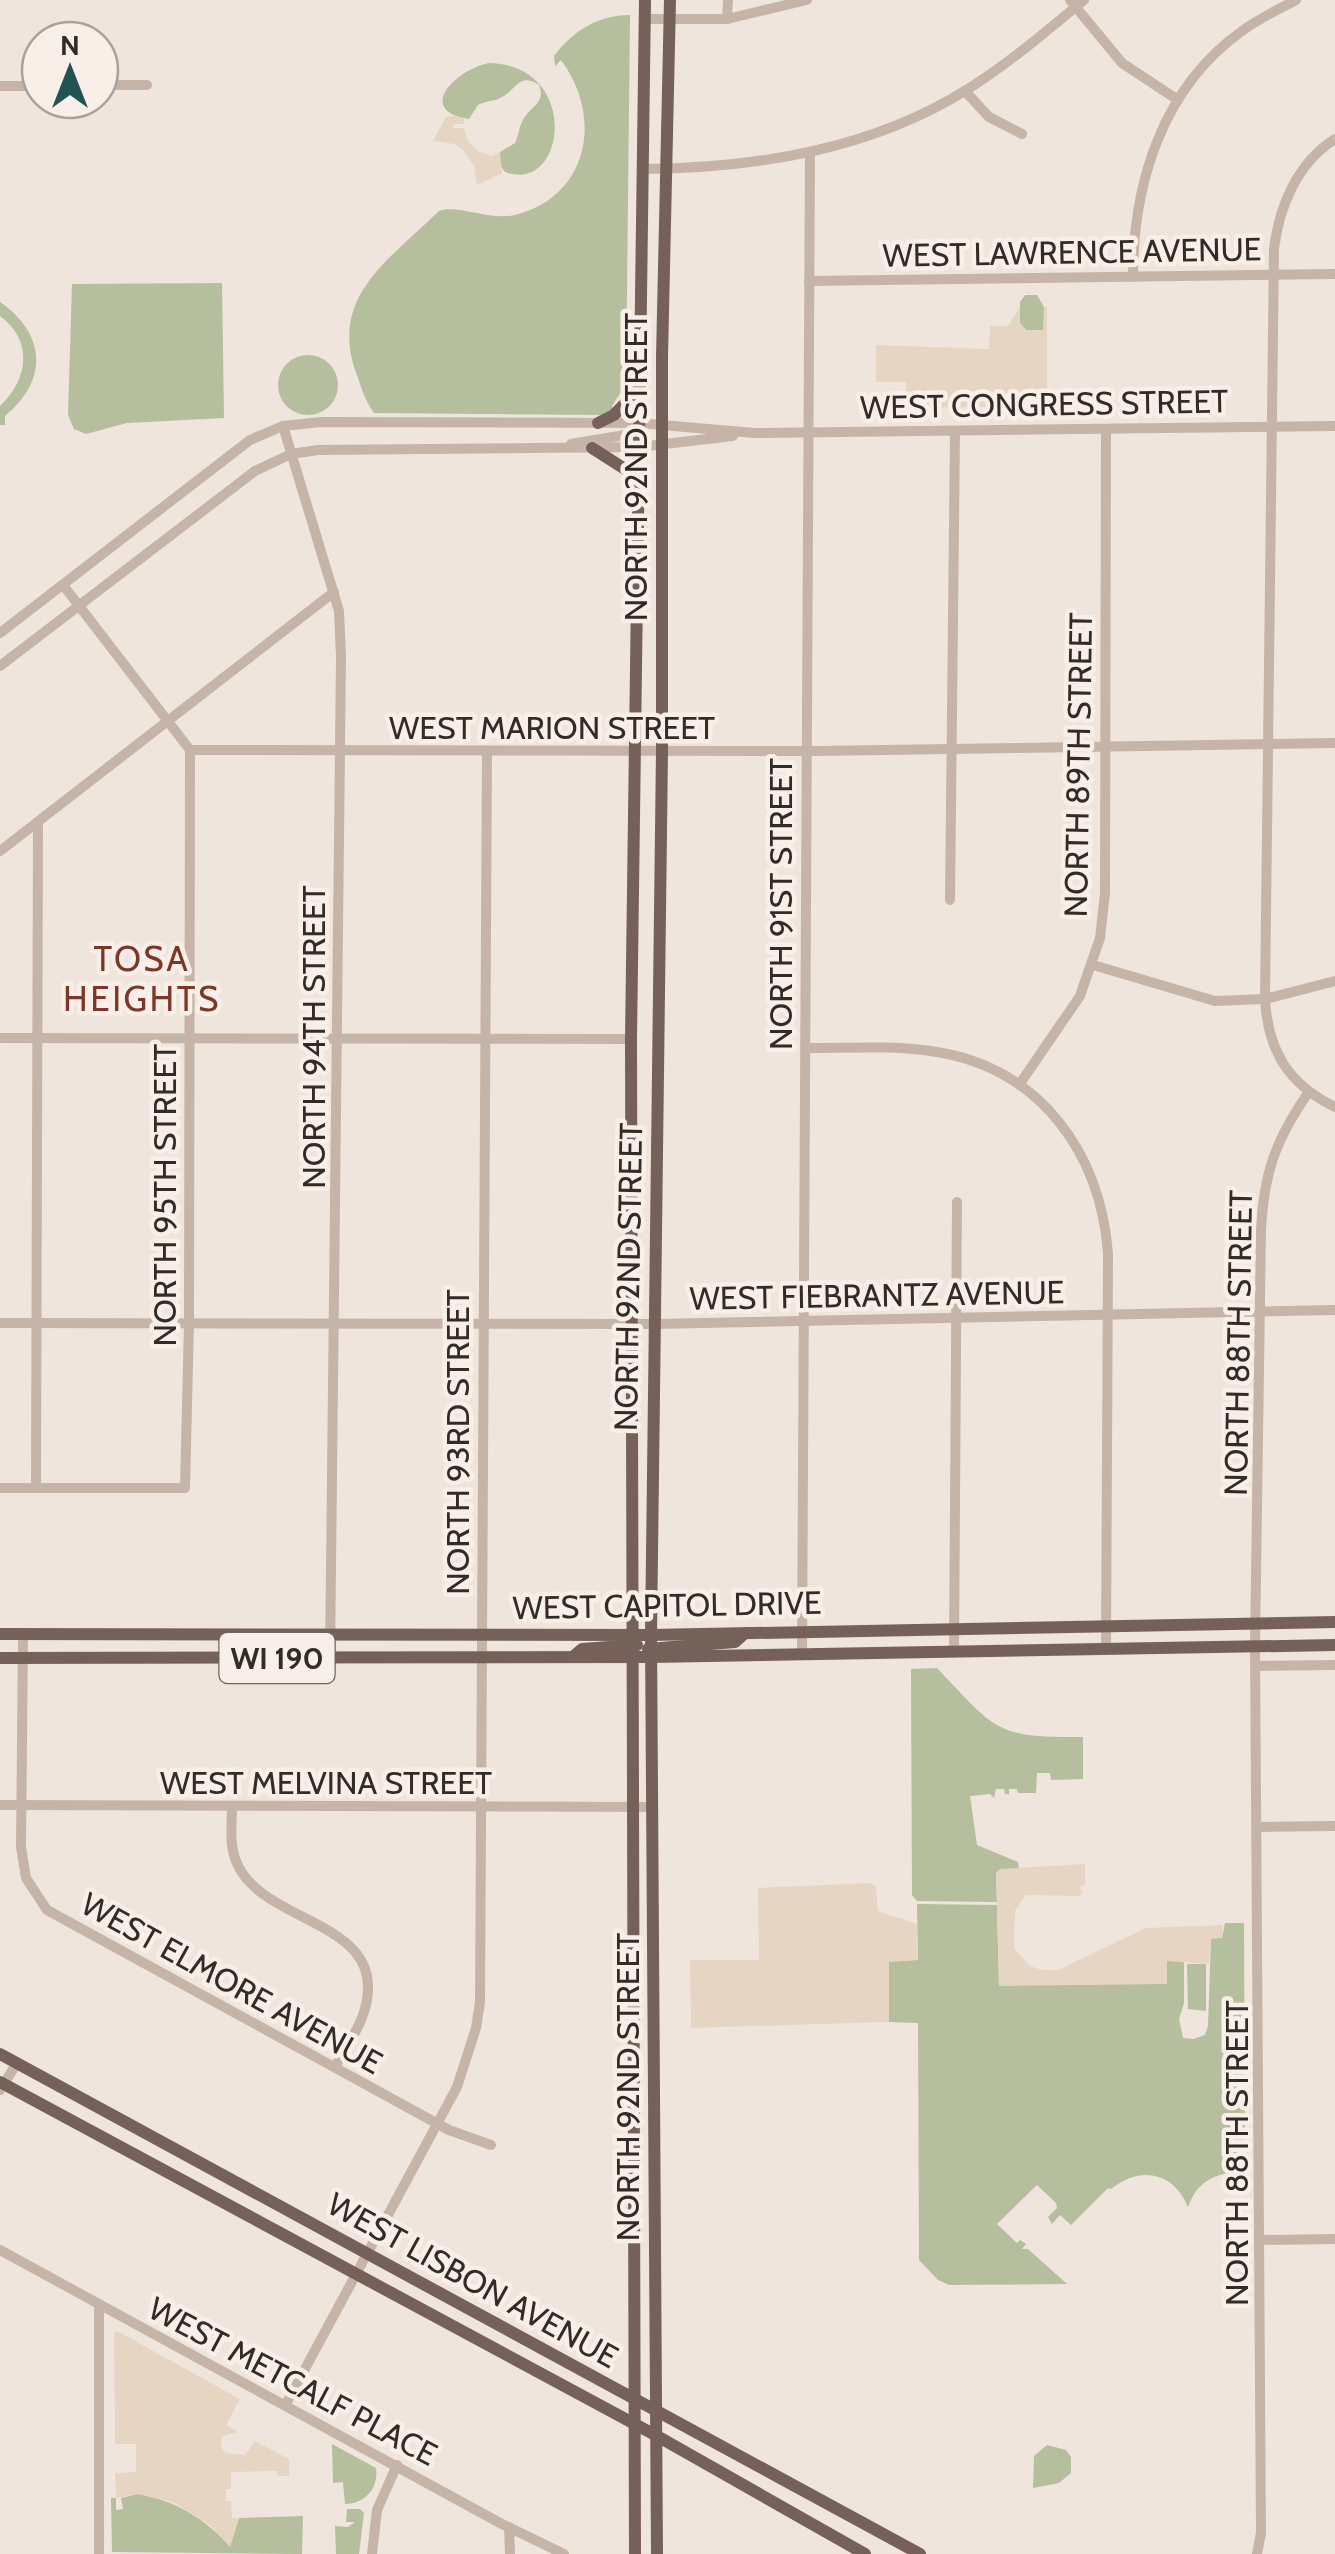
<svg xmlns="http://www.w3.org/2000/svg" width="1335" height="2554" font-family="Cabin,sans-serif">
<style>
.green{fill:#b5be9d}
.plaza{fill:#e7d5c4}
.lines{fill:none;stroke-linecap:round;stroke-linejoin:round}
.minor{stroke:#c7b4a8;stroke-width:10}
.major{stroke:#75615a;stroke-width:12}
.labels{text-anchor:middle;dominant-baseline:central;stroke-width:9;stroke-linejoin:round;paint-order:stroke}
.shield{fill:#f8efe8;stroke:#6f6662;stroke-width:2.5}
.shield-label{font-size:30px;font-weight:bold;fill:#342b28}
.street-label{font-size:32px;fill:#342b28;stroke:#f8efe8}
.neighbourhood-label{font-size:35px;letter-spacing:2.5px;fill:#7d3627;stroke:#f8efe8}
</style>
<rect width="100%" height="100%" fill="#f0e5dc"/>
<g class="green">
<path d="M630,15L626,384L612,406L614,409L605,415L374,413C366,402 362,390 358,378C326,298 388,261 439,211C457,204 489,221 515,215C590,196 603,116 561,60L555,66L554,56C573,31 598,15 630,15Z"/>
<path d="M489,63C582,65 566,195 505,172L500,165V152L515,143C519,135 519,126 523,120C531,105 546,104 539,85C519,72 517,89 502,97C496,101 485,101 478,105L469,119C415,111 455,70 489,63Z"/>
<path d="M222,283L224,418L127,423L86,434L74,429L68,415L72,284Z"/>
<path d="M1025,295H1037L1044,307V330H1026L1020,323V302Z"/>
<path d="M0,302C46,334 49,380 5,416V425H0V406C28,380 34,341 0,316Z"/>
<circle cx="308" cy="385" r="30"/>
<path d="M937,1668C996,1730 995,1738 1083,1737V1779L1051,1780L1050,1773H1037L1036,1793H1018L1017,1789H1009V1794H1005L1004,1789H996L994,1798L990,1794L970,1796L977,1845L1018,1862L1019,1869L996,1873L997,1902L917,1901L912,1895L911,1669Z"/>
<path d="M917,1904L997,1905L999,1985L1167,1983V1961L1184,1960V2003L1179,2019L1183,2038L1193,2039L1205,2035L1208,2026L1211,1938H1222L1225,1923H1244L1245,2172C1218,2172 1198,2179 1188,2207C1174,2172 1140,2165 1111,2189L1108,2188L1071,2225L1060,2215L1052,2224L1048,2217L1057,2208L1056,2203L1037,2185L997,2224L1017,2243L1020,2240L1026,2244L1022,2249H1028L1067,2284L949,2285L938,2280L919,2260L918,2023L889,2022V1961L918,1960Z"/>
<path d="M1187,1964H1206V2011L1188,2009Z"/>
<path d="M332,2444L376,2468C379,2488 365,2504 345,2504L343,2482L333,2483Z"/>
<path d="M1047,2445L1066,2450L1071,2457V2473L1059,2483L1033,2488L1034,2456Z"/>
<path d="M138,2494C177,2501 203,2518 230,2546L239,2518L303,2516L302,2554L112,2552L111,2498H116V2510L123,2509L121,2498Z"/>
<path d="M347,2509H360L364,2513L359,2554H336L335,2526L348,2527L355,2522H346Z"/>
</g>
<g class="plaza">
<path d="M454,116L464,118V124H454L453,128H464L468,141L478,151L491,156L500,152L502,173L477,185L474,166L464,151L454,144L433,141L446,117Z"/>
<path d="M1020,307V323L1026,330H1043L1044,307H1047V406L905,408L906,382H876V345L989,349L990,326H1008Z"/>
<path d="M1085,1864V1885L1080,1886L1081,1891H1084L1079,1896L1026,1895L1015,1911L1014,1948L1030,1966L1042,1970H1058L1146,1928L1223,1925L1222,1938L1211,1939L1209,1964L1167,1961V1984L999,1986L996,1873L1000,1869Z"/>
<path d="M870,1883L876,1887L878,1911L917,1924L918,1960L889,1962V2022L691,2028L690,1960H759L758,1888Z"/>
<path d="M117,2331L240,2399L226,2425L238,2432L223,2436L221,2441L222,2449L226,2453L245,2455L255,2441L289,2459V2476H278L277,2471L231,2472V2489H226V2501H231L232,2518H239L230,2547L211,2526L175,2503L138,2494L116,2498L115,2473L136,2472V2444H115L114,2333Z"/>
</g>
<g class="lines">
<g class="minor">
<path d="M1070,0L1122,63L1178,100"/>
<path d="M645,19H727L807,0"/>
<path d="M727,19L728,0"/>
<path d="M100,85H147"/>
<path d="M0,86H40"/>
<path d="M965,91L989,117L1022,134"/>
<path d="M1335,139C1297,163 1279,207 1274,249L1265,999C1268,1051 1288,1084 1335,1107"/>
<path d="M643,169C755,168 871,150 968,89C1009,63 1047,31 1084,0"/>
<path d="M1133,277C1133,184 1162,88 1242,31C1258,19 1277,10 1296,0"/>
<path d="M809,281L1335,274"/>
<path d="M283,426L339,611L341,656L330,1658"/>
<path d="M571,444L643,432"/>
<path d="M0,633L250,440L283,426L321,422L639,423L754,433L1335,426"/>
<path d="M0,666L255,471L291,454L318,450L639,447L733,436"/>
<path d="M190,750L816,751L1335,743"/>
<path d="M0,851L334,592"/>
<path d="M950,900L955,431"/>
<path d="M1093,965L1215,1001L1265,999L1335,981"/>
<path d="M0,1038L631,1039"/>
<path d="M805,1048C849,1048 894,1045 937,1052C1041,1069 1101,1154 1108,1254L1106,1649"/>
<path d="M1019,1085L1080,996L1100,938L1105,893L1106,430"/>
<path d="M0,1323L655,1324L1335,1310"/>
<path d="M0,1488H185L189,1323L190,750L63,585"/>
<path d="M36,1488L38,822"/>
<path d="M23,1634L21,1847L26,1878L47,1910L449,2130L491,2145"/>
<path d="M954,1652L957,1202"/>
<path d="M802,1655L810,153"/>
<path d="M1256,1666L1335,1665"/>
<path d="M0,1805L652,1807"/>
<path d="M232,1807C232,1825 229,1844 236,1861C261,1927 393,1918 364,2012C358,2031 345,2050 335,2067"/>
<path d="M1259,1827L1335,1826"/>
<path d="M0,2090L17,2063"/>
<path d="M1262,2240L1335,2239"/>
<path d="M0,2250L500,2523L564,2554"/>
<path d="M99,2305V2554"/>
<path d="M286,2404L457,2087L476,2028L480,2002L487,752"/>
<path d="M509,2527L510,2554"/>
<path d="M372,2554L377,2510L397,2465"/>
<path d="M1257,2554L1261,2533L1255,1647L1261,1230C1264,1173 1275,1141 1308,1093"/>
</g>
<g class="major">
<path d="M598,423L614,415L640,388"/>
<path d="M592,448L639,478"/>
<path d="M0,1634L651,1635L1335,1622"/>
<path d="M648,1649L735,1642L745,1633"/>
<path d="M574,1656L582,1649L637,1645"/>
<path d="M0,1658L652,1657L1335,1645"/>
<path d="M0,2054L920,2554"/>
<path d="M0,2082L657,2436L865,2554"/>
<path d="M635,2554L631,1039L645,0"/>
<path d="M657,2554L651,1635L662,751V357L670,0"/>
</g>
</g>
<g class="labels">
<rect class="shield" x="219.5" y="1633" width="115" height="50" rx="8"/>
<g class="shield-label">
<text x="277" y="1658">WI 190</text>
</g>
<g class="street-label">
<text transform="translate(1072 252) rotate(-1)">WEST LAWRENCE AVENUE</text>
<text transform="translate(1044 404) rotate(-1)">WEST CONGRESS STREET</text>
<text transform="translate(635 467) rotate(-90)">NORTH 92ND STREET</text>
<text x="552" y="727">WEST MARION STREET</text>
<text transform="translate(1078 765) rotate(-89)">NORTH 89TH STREET</text>
<text transform="translate(780 904) rotate(-90)">NORTH 91ST STREET</text>
<text transform="translate(313 1037) rotate(-90)">NORTH 94TH STREET</text>
<text transform="translate(164 1195) rotate(-90)">NORTH 95TH STREET</text>
<text transform="translate(628 1277) rotate(-89)">NORTH 92ND STREET</text>
<text transform="translate(877 1295) rotate(-1)">WEST FIEBRANTZ AVENUE</text>
<text transform="translate(1238 1343) rotate(-89)">NORTH 88TH STREET</text>
<text transform="translate(457 1442) rotate(-90)">NORTH 93RD STREET</text>
<text transform="translate(667 1605) rotate(-1)">WEST CAPITOL DRIVE</text>
<text x="326" y="1782">WEST MELVINA STREET</text>
<text transform="translate(232 1983) rotate(29)">WEST ELMORE AVENUE</text>
<text transform="translate(627 2087) rotate(-90)">NORTH 92ND STREET</text>
<text transform="translate(1236 2153) rotate(-90)">NORTH 88TH STREET</text>
<text transform="translate(473 2280) rotate(29)">WEST LISBON AVENUE</text>
<text transform="translate(293 2381) rotate(28)">WEST METCALF PLACE</text>
</g>
<g class="neighbourhood-label">
<text x="142" y="958">TOSA<tspan x="142" dy="40">HEIGHTS</tspan></text>
</g>
</g>
<g transform="translate(70 70)"><circle r="48" fill="#f8efe8" stroke="#aaa19b" stroke-width="2.5"/>
<path d="M0-8L18 38L0 25L-18 38Z" fill="#215353"/>
<text y="-15" font-size="28" font-weight="bold" text-anchor="middle" fill="#342b28">N</text>
</g>
</svg>
